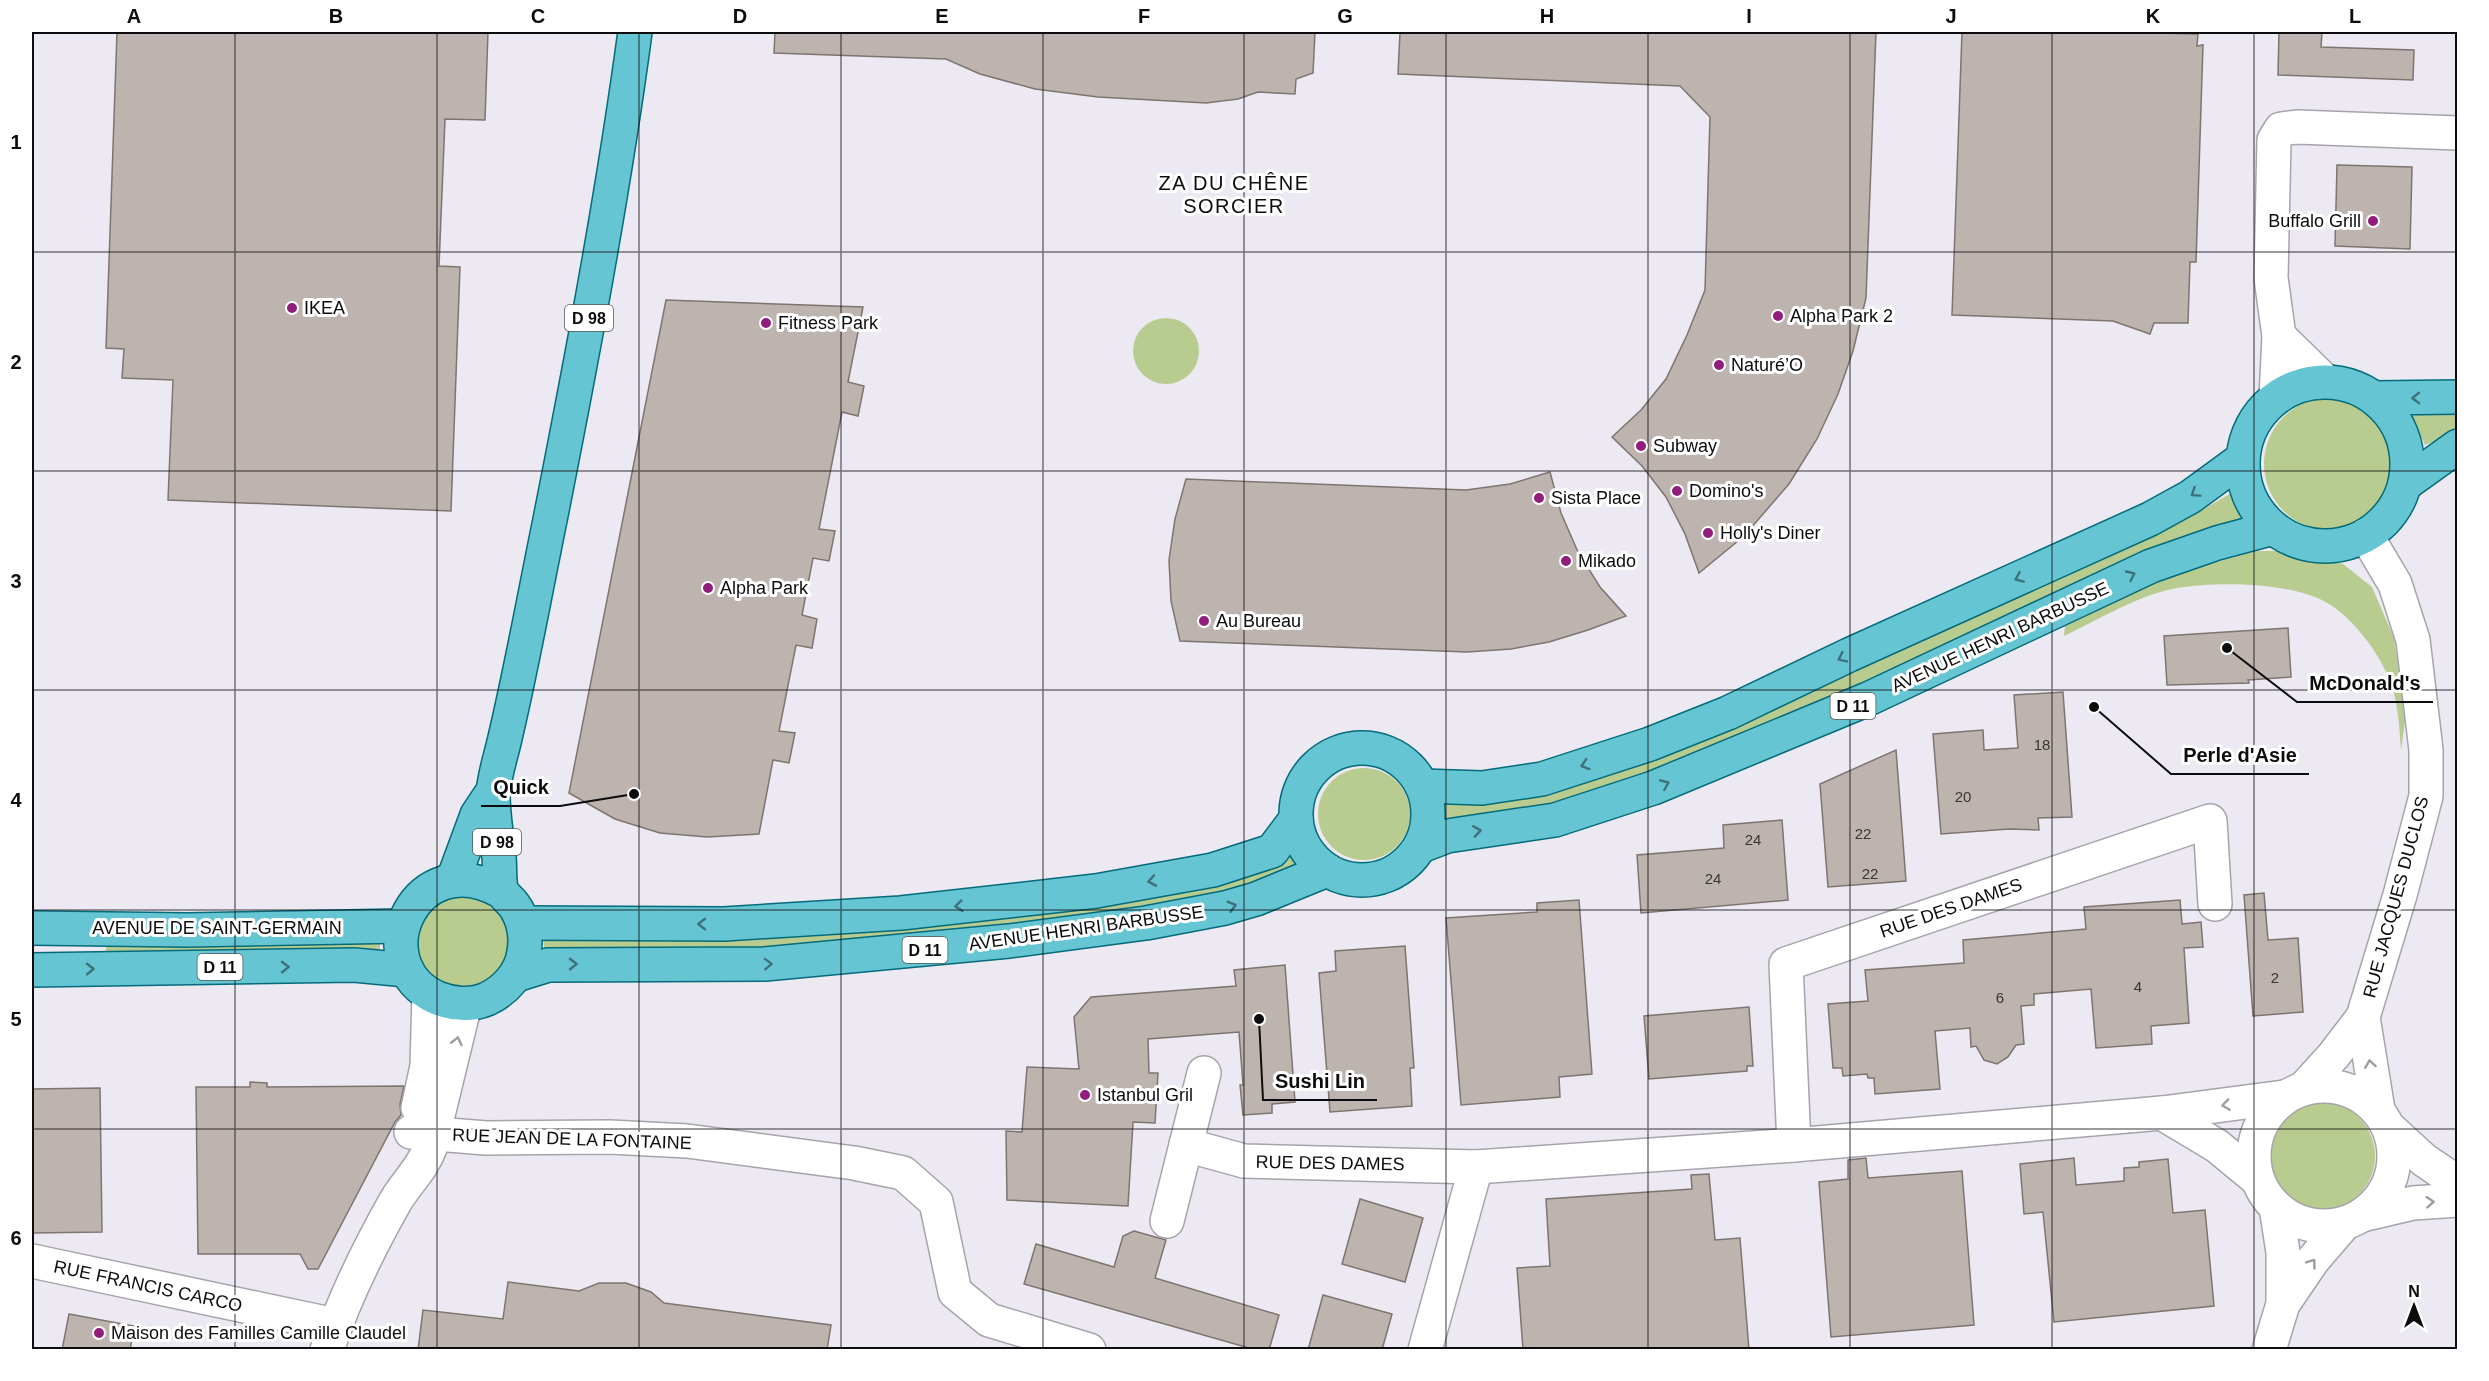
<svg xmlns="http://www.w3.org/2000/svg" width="2489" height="1381" font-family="Arial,sans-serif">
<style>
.green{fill:#b8cc8f}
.building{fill:#beb4af;stroke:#7e7470;stroke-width:1.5}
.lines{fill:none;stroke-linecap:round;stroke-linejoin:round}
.minor-casing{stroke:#a7a3ac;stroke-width:36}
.major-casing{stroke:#046b7b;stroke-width:36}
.minor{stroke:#fff;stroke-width:33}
.major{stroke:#66c5d3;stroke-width:33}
.oneway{stroke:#3e717a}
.oneway2{stroke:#9e9d9f}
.grid{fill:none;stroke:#0c0b0e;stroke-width:1.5;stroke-opacity:0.55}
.poi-dot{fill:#921d7c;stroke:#fff;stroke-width:2}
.labels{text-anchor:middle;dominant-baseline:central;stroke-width:6;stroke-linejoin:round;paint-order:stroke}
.number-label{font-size:15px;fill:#383536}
.shield{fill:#fff;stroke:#555456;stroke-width:1.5}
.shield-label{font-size:16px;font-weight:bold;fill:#0c0b0e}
.poi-label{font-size:18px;fill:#0c0b0e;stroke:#fff;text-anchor:start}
.street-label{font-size:18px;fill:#0c0b0e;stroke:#fff}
.neighbourhood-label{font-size:20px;letter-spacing:1.5px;fill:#0c0b0e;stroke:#fff}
.leader{fill:none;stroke:#0c0b0e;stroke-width:2}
.callout-dot{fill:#0c0b0e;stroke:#fff;stroke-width:2}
.callout-label{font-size:20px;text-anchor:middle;font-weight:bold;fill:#0c0b0e;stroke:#fff;stroke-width:6;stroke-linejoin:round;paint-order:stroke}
.neatline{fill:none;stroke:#0c0b0e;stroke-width:2}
.grid-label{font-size:20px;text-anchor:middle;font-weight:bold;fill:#0c0b0e}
</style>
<rect width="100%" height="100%" fill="#ede9f2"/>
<g class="green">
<circle cx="1166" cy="351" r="33"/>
<circle cx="2330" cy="464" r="66"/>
<path d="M2457,408V433L2425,445L2411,416Z"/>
<path d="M2238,489L2254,522L1666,770L1533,813L1445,822L1446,799L1698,740L2192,516Z"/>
<path d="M2257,551H2301L2343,564L2372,587L2394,638L2406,714L2401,750C2399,723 2398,694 2385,670C2375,648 2350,616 2329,604C2293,582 2219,581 2177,588C2138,595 2100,619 2064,636L2065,625L2174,574Z"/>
<circle cx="1364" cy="814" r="46"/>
<path d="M1296,844L1310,865L1213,899L1066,923L751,952L545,957L543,936L782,932Z"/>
<path d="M471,896C509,909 525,947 493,977C491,979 487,985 483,986C479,988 470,988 465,988C461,988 455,990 451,989C446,988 440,982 436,979C427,972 420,966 417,954C410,917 437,897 471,896Z"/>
<path d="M380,938V955L106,957V941Z"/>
<circle cx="2321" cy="1156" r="54"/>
</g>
<g class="building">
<path d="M117,32H488L485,120L445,119L439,266L460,267L451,511L168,500L173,380L122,378L124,349L106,348Z"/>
<path d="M775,32H1315L1313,73L1296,79L1295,94L1258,92L1238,99L1206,103L1098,97L1035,89L980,74L946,59L774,53Z"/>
<path d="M1400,32H1876L1866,298L1853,351L1838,394L1817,439L1789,484L1744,536L1699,573L1685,534L1666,497L1642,466L1612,437L1641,410L1666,379L1687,335L1705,290L1710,117L1680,86L1398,74Z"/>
<path d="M1962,32H2117L2198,34L2197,46L2203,45L2196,262H2190L2188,323H2154L2150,334L2113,321L1952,315Z"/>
<path d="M2279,32H2322L2321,47L2414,50L2413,80L2278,75Z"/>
<path d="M2337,165L2412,167L2410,249L2335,246Z"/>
<path d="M666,300L863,307L848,382L864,386L858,416L842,412L819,529L835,531L829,561L813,558L802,615L817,619L812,648L796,645L779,731L795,733L789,763L773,760L759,834L707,837L660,833L615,819L569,793Z"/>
<path d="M1550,472L1561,513L1578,552L1600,587L1626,616L1588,630L1549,642L1511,649L1467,652L1180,641L1171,601L1169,560L1175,519L1186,479L1466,490L1510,484Z"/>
<path d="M2288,628L2291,677L2248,680L2249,683L2167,685L2164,636Z"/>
<path d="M2063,692L2072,817L2038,818L2039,830L2009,829L1941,834L1933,734L1983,730L1984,750L2018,748L2014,695Z"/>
<path d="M1896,750L1906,881L1828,887L1820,784Z"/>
<path d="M1782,820L1788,900L1641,913L1637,855L1724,848L1723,825Z"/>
<path d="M2264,893L2268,940L2298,938L2303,1012L2253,1016L2244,895Z"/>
<path d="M1579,900L1592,1074L1559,1077L1560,1097L1461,1105L1446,918L1537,912V903Z"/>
<path d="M2180,900L2182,924L2201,922L2203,947L2184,948L2189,1023L2151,1026L2152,1044L2096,1048L2091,989L2034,994V1005L2021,1006L2024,1044L2016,1045L2008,1057L1997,1064L1984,1060L1976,1046L1971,1047L1970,1028L1935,1031L1940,1089L1875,1094L1874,1078H1868L1867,1074L1843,1076L1842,1068H1833L1828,1004L1868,1001L1865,970L1964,963L1963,940L2086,929L2084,907Z"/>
<path d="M1405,946L1414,1068H1410L1412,1106L1330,1112L1319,973L1336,971L1335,951Z"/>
<path d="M1285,965L1295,1102L1272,1104V1113L1243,1115L1240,1085H1243L1239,1032L1148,1039L1149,1073H1158L1155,1123L1133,1122L1128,1206L1007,1200L1006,1131L1022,1132L1027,1067L1079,1069L1074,1017L1091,997L1236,986L1234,970Z"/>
<path d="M1749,1007L1753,1066H1747V1071L1649,1079L1644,1016Z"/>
<path d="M250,1082L267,1083V1087L404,1086L400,1104L401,1115L395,1122L318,1269H308L300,1254H198L196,1087H250Z"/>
<path d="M100,1088L102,1232L32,1233V1089Z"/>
<path d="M1866,1158L1868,1178L1962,1171L1974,1325L1831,1337L1819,1182L1848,1179V1160Z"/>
<path d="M2074,1158L2076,1185L2124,1181V1168L2139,1167V1162L2168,1159L2173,1213L2205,1210L2214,1306L2054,1322L2043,1212L2024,1214L2020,1164Z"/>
<path d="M1709,1174L1715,1240L1740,1238L1749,1350H1523L1517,1268L1550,1266L1546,1199L1692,1189L1691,1175Z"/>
<path d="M1360,1199L1423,1218L1405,1282L1342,1264Z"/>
<path d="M1134,1231L1166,1240L1155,1278L1279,1315L1269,1350H1256L1024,1284L1036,1244L1114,1267L1123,1236Z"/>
<path d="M508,1282L579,1291L599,1283H626L651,1292L664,1303L831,1325L827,1350H418L423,1310L503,1319Z"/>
<path d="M1323,1295L1392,1314L1382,1350H1308Z"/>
<path d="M69,1314L134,1326L130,1350H62Z"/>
</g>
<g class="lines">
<g class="minor-casing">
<g id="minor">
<path d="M2279,336L2325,381"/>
<path d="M2276,397L2279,336L2271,278L2274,140L2281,129L2297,127L2458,133"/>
<path d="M2363,1017L2378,1110"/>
<circle cx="2324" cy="1156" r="70"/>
<path d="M2304,1088L2334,1055L2363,1017L2400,895L2426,796V750L2413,640L2395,584L2366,535"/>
<path d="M418,1108L427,1066L429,994"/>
<path d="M2162,1113L2217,1146L2257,1179"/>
<path d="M2389,1128L2424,1160L2458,1183"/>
<path d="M411,1132L486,1138L610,1137L687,1141L854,1163L903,1173L936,1202L955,1292L989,1320L1089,1350"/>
<path d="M1186,1145L1244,1161L1476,1167L1794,1145L2162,1113L2284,1097"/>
<path d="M1794,1145L1786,964L2210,821L2215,904"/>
<path d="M2276,1207L2283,1252V1304"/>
<path d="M2362,1215L2413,1203L2458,1200"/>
<path d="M1167,1221L1204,1073"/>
<path d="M32,1261L335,1325"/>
<path d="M327,1350C344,1298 368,1250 395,1202C406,1183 422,1169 430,1148L465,1004"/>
<path d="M1425,1350L1476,1167"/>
<path d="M2269,1350L2283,1304L2313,1260L2344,1224"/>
</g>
</g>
<g class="major-casing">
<g id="major">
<circle cx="2325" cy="464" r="82"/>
<path d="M2375,398L2458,397"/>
<path d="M2405,484L2458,446"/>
<circle cx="1362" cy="814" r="66"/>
<path d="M1422,786L1482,788L1542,779L1650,744L1728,713L1849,655L2150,519L2190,497L2242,459"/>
<path d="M1421,846L1447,836L1555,820L1653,788L1868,699L2151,566L2217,543L2273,528"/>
<path d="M453,880L477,815L493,791"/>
<path d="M502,892C416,842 361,963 437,998C452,1004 471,1006 487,999C506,990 521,973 524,952C527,935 523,917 513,904C509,899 503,895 501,889C499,879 500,867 499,857C497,837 493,815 493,794C494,776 501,756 505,738C522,666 535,593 550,520C582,358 613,195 635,32"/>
<path d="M523,923L724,924L901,913L1096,891L1213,870L1272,851L1296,819"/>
<path d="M32,928L187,930L403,926"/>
<path d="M32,970L354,965L407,970"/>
<path d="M516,975L548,965L765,964L1009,941L1146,923L1225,908L1256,899L1327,870"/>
</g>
</g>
<use href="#minor" class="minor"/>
<use href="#major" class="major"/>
</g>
<defs><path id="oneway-chevron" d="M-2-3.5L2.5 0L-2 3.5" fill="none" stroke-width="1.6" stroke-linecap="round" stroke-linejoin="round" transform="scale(1.5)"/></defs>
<g class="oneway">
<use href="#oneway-chevron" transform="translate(2416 398) rotate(179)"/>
<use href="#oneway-chevron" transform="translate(2195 493) rotate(146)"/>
<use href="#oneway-chevron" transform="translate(2131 575) rotate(-25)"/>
<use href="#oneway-chevron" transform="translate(2019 578) rotate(156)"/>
<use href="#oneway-chevron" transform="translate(1842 658) rotate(154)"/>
<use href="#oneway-chevron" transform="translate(1585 765) rotate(162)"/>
<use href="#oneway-chevron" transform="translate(1665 784) rotate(-23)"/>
<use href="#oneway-chevron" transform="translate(1477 831) rotate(-9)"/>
<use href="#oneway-chevron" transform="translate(1152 881) rotate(170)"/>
<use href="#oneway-chevron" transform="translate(959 906) rotate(174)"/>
<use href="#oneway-chevron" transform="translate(1232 906) rotate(-16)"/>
<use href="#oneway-chevron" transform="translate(702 924) rotate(-180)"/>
<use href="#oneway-chevron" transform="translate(573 964) rotate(-1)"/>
<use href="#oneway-chevron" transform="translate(768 964) rotate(-2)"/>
<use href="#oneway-chevron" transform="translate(285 967) rotate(-1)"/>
<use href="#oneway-chevron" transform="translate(90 969) rotate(-1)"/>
</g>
<g class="oneway2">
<use href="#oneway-chevron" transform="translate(457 1041) rotate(-77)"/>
<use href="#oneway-chevron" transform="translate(2370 1064) rotate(-99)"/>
<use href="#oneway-chevron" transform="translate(2226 1105) rotate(172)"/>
<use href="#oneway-chevron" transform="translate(2430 1202) rotate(-4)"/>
<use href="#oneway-chevron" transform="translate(2312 1263) rotate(-54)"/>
</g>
<path class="grid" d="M235,32V1350M437,32V1350M639,32V1350M841,32V1350M1043,32V1350M1244,32V1350M1446,32V1350M1648,32V1350M1850,32V1350M2052,32V1350M2254,32V1350M32,252H2458M32,471H2458M32,690H2458M32,910H2458M32,1129H2458"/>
<g class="poi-dot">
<circle cx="2373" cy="221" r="6"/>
<circle cx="292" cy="308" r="6"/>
<circle cx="1778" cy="316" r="6"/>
<circle cx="766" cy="323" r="6"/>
<circle cx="1719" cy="365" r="6"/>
<circle cx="1641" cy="446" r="6"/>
<circle cx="1677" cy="491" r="6"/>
<circle cx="1539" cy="498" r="6"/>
<circle cx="1708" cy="533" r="6"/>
<circle cx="1566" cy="561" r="6"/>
<circle cx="708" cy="588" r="6"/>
<circle cx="1204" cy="621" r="6"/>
<circle cx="1085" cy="1095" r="6"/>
<circle cx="99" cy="1333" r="6"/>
</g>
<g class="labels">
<g class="number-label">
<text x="2042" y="744">18</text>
<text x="1963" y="796">20</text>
<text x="1863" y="833">22</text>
<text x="1753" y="839">24</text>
<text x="1870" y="873">22</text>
<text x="1713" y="878">24</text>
<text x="2275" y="977">2</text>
<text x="2138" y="986">4</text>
<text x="2000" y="997">6</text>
</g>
<g class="shield">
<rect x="565" y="305" width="48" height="26" rx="4.5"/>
<rect x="1830.5" y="693" width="45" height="26" rx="4.5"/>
<rect x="473" y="829" width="48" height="26" rx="4.5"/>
<rect x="902.5" y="937" width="45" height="26" rx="4.5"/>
<rect x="197.5" y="954" width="45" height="26" rx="4.5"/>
</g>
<g class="shield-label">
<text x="589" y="318">D 98</text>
<text x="1853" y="706">D 11</text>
<text x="497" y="842">D 98</text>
<text x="925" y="950">D 11</text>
<text x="220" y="967">D 11</text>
</g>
<g class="poi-label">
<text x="2361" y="221" text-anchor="end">Buffalo Grill</text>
<text x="304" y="308">IKEA</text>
<text x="1790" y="316">Alpha Park 2</text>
<text x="778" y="323">Fitness Park</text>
<text x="1731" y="365">Naturé’O</text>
<text x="1653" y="446">Subway</text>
<text x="1689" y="491">Domino's</text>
<text x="1551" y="498">Sista Place</text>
<text x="1720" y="533">Holly's Diner</text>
<text x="1578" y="561">Mikado</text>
<text x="720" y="588">Alpha Park</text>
<text x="1216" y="621">Au Bureau</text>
<text x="1097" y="1095">Istanbul Gril</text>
<text x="111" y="1333">Maison des Familles Camille Claudel</text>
</g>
<g class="street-label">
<text transform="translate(2000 637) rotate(-25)">AVENUE HENRI BARBUSSE</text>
<text transform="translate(2396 897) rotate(-75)">RUE JACQUES DUCLOS</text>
<text transform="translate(1951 908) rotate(-19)">RUE DES DAMES</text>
<text x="217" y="928">AVENUE DE SAINT-GERMAIN</text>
<text transform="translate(1086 928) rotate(-8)">AVENUE HENRI BARBUSSE</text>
<text transform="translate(572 1139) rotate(2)">RUE JEAN DE LA FONTAINE</text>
<text transform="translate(1330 1163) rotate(1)">RUE DES DAMES</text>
<text transform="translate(148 1286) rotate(12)">RUE FRANCIS CARCO</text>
</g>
<g class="neighbourhood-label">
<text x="1234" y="183">ZA DU CHÊNE<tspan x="1234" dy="23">SORCIER</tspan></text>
</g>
</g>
<path class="leader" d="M2227 648L2297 702H2433M2094 707L2171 774H2309M634 794L560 806H481M1259 1019L1263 1100H1377"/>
<g class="callout-dot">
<circle cx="2227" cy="648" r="6"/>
<circle cx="2094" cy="707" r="6"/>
<circle cx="634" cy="794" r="6"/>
<circle cx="1259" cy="1019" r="6"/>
</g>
<g class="callout-label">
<text x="2365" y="690">McDonald's</text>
<text x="2240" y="762">Perle d'Asie</text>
<text x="521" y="794">Quick</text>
<text x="1320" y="1088">Sushi Lin</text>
</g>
<rect width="2489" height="1381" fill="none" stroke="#ffffff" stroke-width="66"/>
<g transform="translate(2414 1306)" stroke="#ffffff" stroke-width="4.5" paint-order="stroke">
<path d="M0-4.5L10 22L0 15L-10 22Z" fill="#0c0b0e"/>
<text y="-9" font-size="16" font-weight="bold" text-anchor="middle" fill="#0c0b0e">N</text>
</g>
<rect x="33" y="33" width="2423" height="1315" class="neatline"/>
<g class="grid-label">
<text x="134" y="23">A</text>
<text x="336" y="23">B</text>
<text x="538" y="23">C</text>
<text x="740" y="23">D</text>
<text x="942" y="23">E</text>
<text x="1144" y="23">F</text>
<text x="1345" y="23">G</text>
<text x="1547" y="23">H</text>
<text x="1749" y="23">I</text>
<text x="1951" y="23">J</text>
<text x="2153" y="23">K</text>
<text x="2355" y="23">L</text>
<text x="16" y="149">1</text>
<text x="16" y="369">2</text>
<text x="16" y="588">3</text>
<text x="16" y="807">4</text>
<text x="16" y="1026">5</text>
<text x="16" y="1245">6</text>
</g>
</svg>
